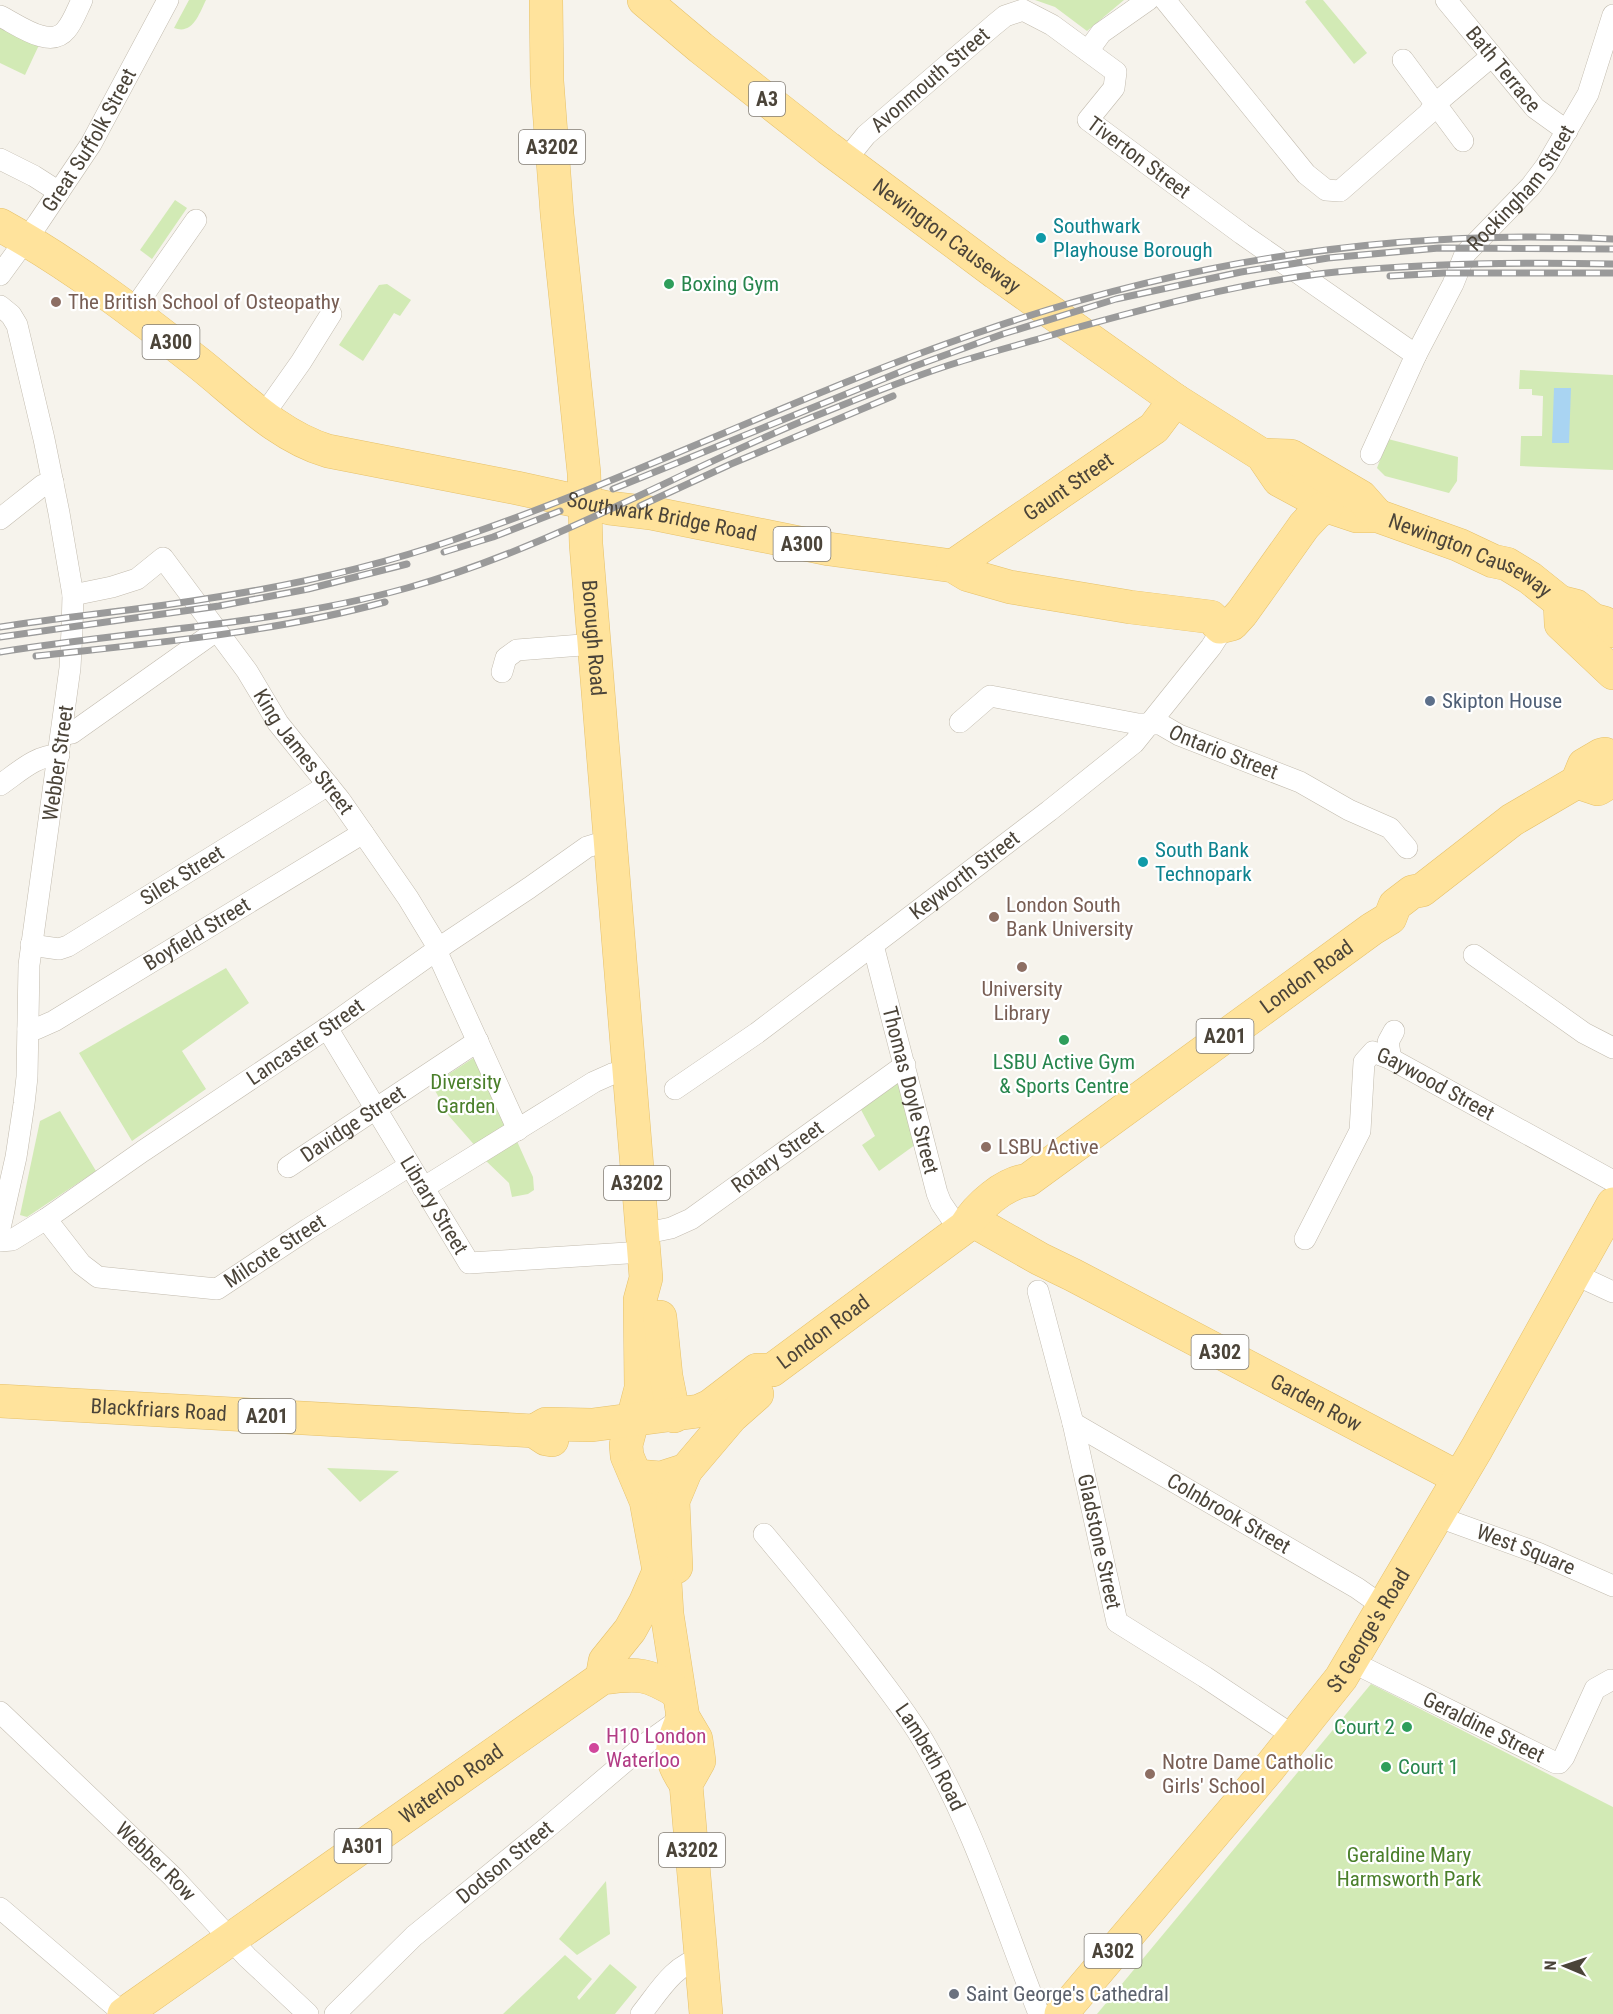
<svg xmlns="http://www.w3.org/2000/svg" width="1613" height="2014" font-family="'Roboto Condensed',sans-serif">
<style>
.green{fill:#d2eab5}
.water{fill:#a9d4f2}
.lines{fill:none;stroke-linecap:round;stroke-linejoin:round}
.street-casing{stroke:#c2bbae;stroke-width:22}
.primary-casing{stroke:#e6c16a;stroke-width:34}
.street{stroke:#fff;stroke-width:21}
.primary{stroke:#ffe39c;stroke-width:33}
.rail-casing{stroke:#9a9a9a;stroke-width:7}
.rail{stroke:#fff;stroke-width:4.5;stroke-dasharray:14;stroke-linecap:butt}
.culture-dot{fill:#0f9aa8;stroke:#fff;stroke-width:2}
.leisure-dot{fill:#2e9e5b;stroke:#fff;stroke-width:2}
.education-dot{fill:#8d6e63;stroke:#fff;stroke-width:2}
.service-dot{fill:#5c6f8a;stroke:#fff;stroke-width:2}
.hotel-dot{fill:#d1479c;stroke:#fff;stroke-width:2}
.worship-dot{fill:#6b7280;stroke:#fff;stroke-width:2}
.labels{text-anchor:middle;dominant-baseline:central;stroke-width:4.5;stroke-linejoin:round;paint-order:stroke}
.shield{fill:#fff;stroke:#817c74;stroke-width:1.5}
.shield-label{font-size:20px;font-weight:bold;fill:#4b4439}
.street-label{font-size:21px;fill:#4b4439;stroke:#fff}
.culture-label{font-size:21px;fill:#0d838f;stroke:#fff;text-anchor:start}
.leisure-label{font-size:21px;fill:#27864d;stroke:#fff;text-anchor:start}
.education-label{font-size:21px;fill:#785e54;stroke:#fff;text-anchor:start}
.service-label{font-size:21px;fill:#4e5e75;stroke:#fff;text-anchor:start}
.park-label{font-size:21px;fill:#4a7f2a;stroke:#fff}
.hotel-label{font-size:21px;fill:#b23c85;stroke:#fff;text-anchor:start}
.worship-label{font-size:21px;fill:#5b616d;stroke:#fff;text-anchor:start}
</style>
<rect width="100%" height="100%" fill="#f6f3ec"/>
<g class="green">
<path d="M189,0H206C199,14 193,35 174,28Z"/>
<path d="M1035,0H1124L1087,31L1055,7Z"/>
<path d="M1307,0H1323L1367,53L1354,64L1305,2Z"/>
<path d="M0,27L39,45L25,75L0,63Z"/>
<path d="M175,200L187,208L152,259L140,250Z"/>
<path d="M387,284L411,300L400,316L394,313L363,361L339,345L379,285Z"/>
<path d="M1520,370L1613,375V470L1520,466L1521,436H1542L1543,396L1532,395V389H1519Z"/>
<path d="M1388,439L1458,457L1457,481L1449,493L1385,476L1377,468Z"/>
<path d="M226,968L249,1003L182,1051L206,1089L132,1141L79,1053Z"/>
<path d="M478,1055L510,1127L477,1148L449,1116L432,1085Z"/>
<path d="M897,1078L919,1142L879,1171L862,1145L875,1136L859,1106Z"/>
<path d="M60,1111L96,1171L27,1217L20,1215L40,1121Z"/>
<path d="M516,1139L533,1177L534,1190L528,1194L512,1197L509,1183L484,1159Z"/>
<path d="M327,1468L399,1471L360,1502Z"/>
<path d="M1371,1684L1613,1807V2014H1097Z"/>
<path d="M606,1881L610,1934L577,1955L559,1939Z"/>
<path d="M565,1955L592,1979L577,1997L579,2000L610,1964L637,1987L615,2014H503Z"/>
</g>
<path class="water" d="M1554,388H1571L1569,443H1552Z"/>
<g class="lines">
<g class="street-casing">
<g id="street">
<path d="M1165,0L1306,174L1326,190L1340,191L1428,114L1435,104L1492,56"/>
<path id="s1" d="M1446,0L1535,108L1567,131"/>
<path d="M0,16C17,24 50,50 66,30C73,22 77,10 82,0"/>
<path d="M1088,51L1101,33L1148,0"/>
<path d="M1403,60L1463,141"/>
<path d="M0,159L34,176L59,192"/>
<path id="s2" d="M845,161L866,135L994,25L1005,16L1023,10L1052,25L1116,72L1114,88L1088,120L1242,234L1416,355"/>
<path id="s3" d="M0,275L38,223L91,144L168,0"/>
<path d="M0,306L11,315L17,325L44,439L59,513L73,595L72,630L70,668L29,965L27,1077L24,1104L16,1157L0,1228"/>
<path d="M131,313L196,220"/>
<path d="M266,418L272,403L301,362L331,314"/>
<path id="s4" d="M1371,454L1416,355L1453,284L1465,254L1531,186L1546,166L1588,94L1613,15"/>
<path d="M0,519L43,485L53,482"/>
<path id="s5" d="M73,595L112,587L137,579L163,558L247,671L278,723L340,800L363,833L408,898L439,949"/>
<path d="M502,672L506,658L517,650L595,644"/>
<path id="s6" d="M960,722L990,696L1138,724H1160L1179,735L1300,782L1349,810L1390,828L1407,848"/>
<path d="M62,735L72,733L216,631"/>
<path d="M0,785C19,772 36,755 59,755"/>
<path id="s7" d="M31,945L59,949L68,946L328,785"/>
<path id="s8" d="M873,945L937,1193L941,1203L960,1231"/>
<path d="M436,950L518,1130"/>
<path d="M1474,955L1584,1033L1613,1048"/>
<path id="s9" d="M327,1028L469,1263L643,1252"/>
<path id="s10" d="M28,1029H36L54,1021L363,833"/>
<path d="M1391,1059L1388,1042L1394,1031"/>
<path id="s11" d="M675,1089L757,1033L873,945L1049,811L1134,743L1211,647L1220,633V627"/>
<path id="s12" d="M288,1167L478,1041"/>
<path d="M423,1188L594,1082L612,1074L628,1070"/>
<path id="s13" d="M46,1219L81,1264L98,1277L217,1289L308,1229L409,1166"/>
<path id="s14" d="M642,1234L671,1228L691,1219L905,1065"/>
<path id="s15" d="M1305,1239L1360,1131L1364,1062L1373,1052L1391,1059L1613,1181"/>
<path id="s16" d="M0,1241L12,1240L46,1219L143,1151L327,1028L448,942L529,888L587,847L610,840"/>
<path d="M1574,1274L1613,1292"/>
<path id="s17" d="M1038,1291L1073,1423L1117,1622L1205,1677L1295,1737"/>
<path id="s18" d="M1073,1423L1357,1588L1384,1607"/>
<path id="s19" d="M1436,1516L1538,1553L1613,1586"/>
<path id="s20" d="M764,1534C801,1578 837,1622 872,1668C890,1692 909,1716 924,1742C974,1827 1003,1923 1039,2014"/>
<path id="s21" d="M1352,1662L1556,1763H1559L1564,1757L1595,1689L1611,1680"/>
<path id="s22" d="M0,1712L173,1877L247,1957L308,2014"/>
<path d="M0,1908L124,2014"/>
<path id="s23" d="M335,2014L414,1936L548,1827L648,1742L683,1717"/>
<path d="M641,2014C658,1993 674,1964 702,1958"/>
</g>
</g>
<g class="primary-casing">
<g id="primary">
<path id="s24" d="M546,0L547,81L557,214L584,473L586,544L646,1278L640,1300L641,1388L626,1445L627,1456L646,1501L659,1571L665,1582L667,1614L683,1717L696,1739L699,1761L686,1784L706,2014"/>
<path id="s25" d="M644,0L701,48L828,148L996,273L1175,400L1262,455L1279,480L1327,506L1357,516H1378L1459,545L1493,561L1507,564L1530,578L1560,602L1576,606L1593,620L1604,623L1613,631"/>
<path id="s26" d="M0,225C69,263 135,313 196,361C237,393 277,436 328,451L517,488L609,508L651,513L829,549L953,566L968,575L1010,587L1130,607L1211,617L1220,627L1232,624L1242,613L1304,526L1316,513L1327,506"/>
<path d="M1262,455L1291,456L1361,497L1377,515"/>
<path id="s27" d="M953,566L1154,428L1175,400"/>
<path d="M1560,602L1561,624L1613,673"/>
<path d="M1577,782L1598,789L1613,780"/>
<path id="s28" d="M982,1226L1040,1259L1073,1275L1459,1478"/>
<path d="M660,1317L666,1376L674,1416"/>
<path id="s29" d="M0,1401L534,1431L546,1439L552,1440"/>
<path id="s30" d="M534,1431L546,1424L592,1425L699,1411L710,1406L757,1370H772L965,1227C978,1206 1004,1183 1028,1180L1372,929L1390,918L1395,905L1412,892L1422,890L1512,820L1577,782L1584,765L1601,755L1605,754L1613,758"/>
<path d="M637,1476L661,1478L686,1470L731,1417L757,1394"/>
<path d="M676,1567L673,1501L686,1470"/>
<path d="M602,1678L605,1661L630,1630L645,1603L659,1571"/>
<path d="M683,1717C671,1748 666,1756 686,1784"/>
<path id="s31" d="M124,2014L602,1678C638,1673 647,1673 679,1693"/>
<path id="s32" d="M1061,2014L1270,1767L1341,1678L1477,1448L1613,1204"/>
</g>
</g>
<use href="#street" class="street"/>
<use href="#primary" class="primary"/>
<g class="rail-casing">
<g id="rail">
<path d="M1390,276L1444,273H1613"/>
<path d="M613,489L915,366L1003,334L1116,299L1241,272L1328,258L1439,248L1613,249"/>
<path d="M640,506L731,464L893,396"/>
<path d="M444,552L493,537L560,511"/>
<path d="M0,627C64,617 128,611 192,601C280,588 369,569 453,540C631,480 799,394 977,333C1183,261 1394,228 1613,239"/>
<path d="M0,637L219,606L308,589L407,564"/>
<path d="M0,652C136,630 274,625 407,588C548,549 675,473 810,418C858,399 910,377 959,362C994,351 1030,342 1065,331C1154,306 1243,282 1336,272C1428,263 1520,262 1613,264"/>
<path d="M36,656C153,643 271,633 385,602"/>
</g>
</g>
<use href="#rail" class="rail"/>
</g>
<g class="culture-dot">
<circle cx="1041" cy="238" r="6"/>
<circle cx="1143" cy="862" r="6"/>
</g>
<g class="leisure-dot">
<circle cx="669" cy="284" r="6"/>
<circle cx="1064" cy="1040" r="6"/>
<circle cx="1407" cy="1727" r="6"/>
<circle cx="1386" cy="1767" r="6"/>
</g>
<g class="education-dot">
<circle cx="56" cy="302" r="6"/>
<circle cx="994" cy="917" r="6"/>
<circle cx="1022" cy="967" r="6"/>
<circle cx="986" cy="1147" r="6"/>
<circle cx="1150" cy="1774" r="6"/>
</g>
<circle class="service-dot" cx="1430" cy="701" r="6"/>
<circle class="hotel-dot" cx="594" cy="1748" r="6"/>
<circle class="worship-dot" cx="954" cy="1994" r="6"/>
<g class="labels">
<g class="shield">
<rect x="749" y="82" width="36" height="34" rx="4.5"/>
<rect x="519" y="130" width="66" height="34" rx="4.5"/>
<rect x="142.5" y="325" width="57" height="34" rx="4.5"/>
<rect x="773.5" y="527" width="57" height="34" rx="4.5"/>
<rect x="1196.5" y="1019" width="57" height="34" rx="4.5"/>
<rect x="604" y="1166" width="66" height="34" rx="4.5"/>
<rect x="1191.5" y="1335" width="57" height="34" rx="4.5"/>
<rect x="238.5" y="1399" width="57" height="34" rx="4.5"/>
<rect x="334.5" y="1829" width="57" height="34" rx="4.5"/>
<rect x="659" y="1833" width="66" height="34" rx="4.5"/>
<rect x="1084.5" y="1934" width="57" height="34" rx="4.5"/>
</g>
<g class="shield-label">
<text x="767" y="99">A3</text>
<text x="552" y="147">A3202</text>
<text x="171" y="342">A300</text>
<text x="802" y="544">A300</text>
<text x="1225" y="1036">A201</text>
<text x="637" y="1183">A3202</text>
<text x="1220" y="1352">A302</text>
<text x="267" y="1416">A201</text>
<text x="363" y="1846">A301</text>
<text x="692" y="1850">A3202</text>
<text x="1113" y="1951">A302</text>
</g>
<g class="street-label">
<text stroke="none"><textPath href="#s1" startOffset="90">Bath Terrace</textPath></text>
<text stroke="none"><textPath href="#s2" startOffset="118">Avonmouth Street</textPath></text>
<text stroke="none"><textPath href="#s3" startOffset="162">Great Suffolk Street</textPath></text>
<text stroke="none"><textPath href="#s2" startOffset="468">Tiverton Street</textPath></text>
<text stroke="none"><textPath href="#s4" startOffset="308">Rockingham Street</textPath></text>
<text stroke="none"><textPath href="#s25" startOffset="384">Newington Causeway</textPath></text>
<text stroke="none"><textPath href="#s27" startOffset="140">Gaunt Street</textPath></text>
<text stroke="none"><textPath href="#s26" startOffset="740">Southwark Bridge Road</textPath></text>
<text stroke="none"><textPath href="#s25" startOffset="1006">Newington Causeway</textPath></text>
<text stroke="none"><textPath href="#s24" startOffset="640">Borough Road</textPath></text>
<text stroke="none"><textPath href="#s5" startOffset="339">King James Street</textPath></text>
<text stroke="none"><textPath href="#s6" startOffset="282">Ontario Street</textPath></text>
<text transform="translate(58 763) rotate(-82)">Webber Street</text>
<text stroke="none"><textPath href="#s7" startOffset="172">Silex Street</textPath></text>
<text stroke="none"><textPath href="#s11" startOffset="360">Keyworth Street</textPath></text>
<text stroke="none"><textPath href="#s10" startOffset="195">Boyfield Street</textPath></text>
<text stroke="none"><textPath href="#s30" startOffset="920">London Road</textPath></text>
<text stroke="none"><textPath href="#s16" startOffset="366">Lancaster Street</textPath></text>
<text stroke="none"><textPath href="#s15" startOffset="274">Gaywood Street</textPath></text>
<text stroke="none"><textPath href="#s8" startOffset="150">Thomas Doyle Street</textPath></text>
<text stroke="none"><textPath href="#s12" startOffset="78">Davidge Street</textPath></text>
<text stroke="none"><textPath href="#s14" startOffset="158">Rotary Street</textPath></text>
<text stroke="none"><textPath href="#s9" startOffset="207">Library Street</textPath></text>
<text stroke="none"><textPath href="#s13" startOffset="267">Milcote Street</textPath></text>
<text stroke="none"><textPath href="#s30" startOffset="318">London Road</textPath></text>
<text stroke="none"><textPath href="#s28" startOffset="378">Garden Row</textPath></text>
<text stroke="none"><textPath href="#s29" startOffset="159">Blackfriars Road</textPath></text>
<text stroke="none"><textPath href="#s18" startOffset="180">Colnbrook Street</textPath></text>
<text stroke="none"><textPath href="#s17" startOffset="258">Gladstone Street</textPath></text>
<text stroke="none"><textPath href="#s19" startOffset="96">West Square</textPath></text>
<text stroke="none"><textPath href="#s32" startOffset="492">St George's Road</textPath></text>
<text stroke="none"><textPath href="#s21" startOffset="147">Geraldine Street</textPath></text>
<text stroke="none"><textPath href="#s20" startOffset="279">Lambeth Road</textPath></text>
<text stroke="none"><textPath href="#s31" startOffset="400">Waterloo Road</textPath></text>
<text stroke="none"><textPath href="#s22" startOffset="216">Webber Row</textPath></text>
<text stroke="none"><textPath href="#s23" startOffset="228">Dodson Street</textPath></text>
</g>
<g class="culture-label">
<text x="1053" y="226">Southwark<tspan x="1053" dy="24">Playhouse Borough</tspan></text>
<text x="1155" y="850">South Bank<tspan x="1155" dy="24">Technopark</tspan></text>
</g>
<g class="leisure-label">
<text x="681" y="284">Boxing Gym</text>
<text x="1064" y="1062" text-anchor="middle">LSBU Active Gym<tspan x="1064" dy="24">&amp; Sports Centre</tspan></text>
<text x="1395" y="1727" text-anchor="end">Court 2</text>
<text x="1398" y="1767">Court 1</text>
</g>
<g class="education-label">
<text x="68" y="302">The British School of Osteopathy</text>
<text x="1006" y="905">London South<tspan x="1006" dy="24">Bank University</tspan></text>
<text x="1022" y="989" text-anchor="middle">University<tspan x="1022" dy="24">Library</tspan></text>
<text x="998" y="1147">LSBU Active</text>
<text x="1162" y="1762">Notre Dame Catholic<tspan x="1162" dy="24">Girls' School</tspan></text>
</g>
<g class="service-label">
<text x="1442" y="701">Skipton House</text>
</g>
<g class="park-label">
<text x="466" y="1082">Diversity<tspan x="466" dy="24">Garden</tspan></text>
<text x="1409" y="1855">Geraldine Mary<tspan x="1409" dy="24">Harmsworth Park</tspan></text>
</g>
<g class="hotel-label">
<text x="606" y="1736">H10 London<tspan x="606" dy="24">Waterloo</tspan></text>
</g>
<g class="worship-label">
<text x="966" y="1994">Saint George's Cathedral</text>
</g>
</g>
<g transform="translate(1565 1966) rotate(272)" stroke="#ffffff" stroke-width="4.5" paint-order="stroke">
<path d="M0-4.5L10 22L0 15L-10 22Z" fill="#4b4439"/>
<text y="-9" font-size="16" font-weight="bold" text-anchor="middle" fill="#4b4439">N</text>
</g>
</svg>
